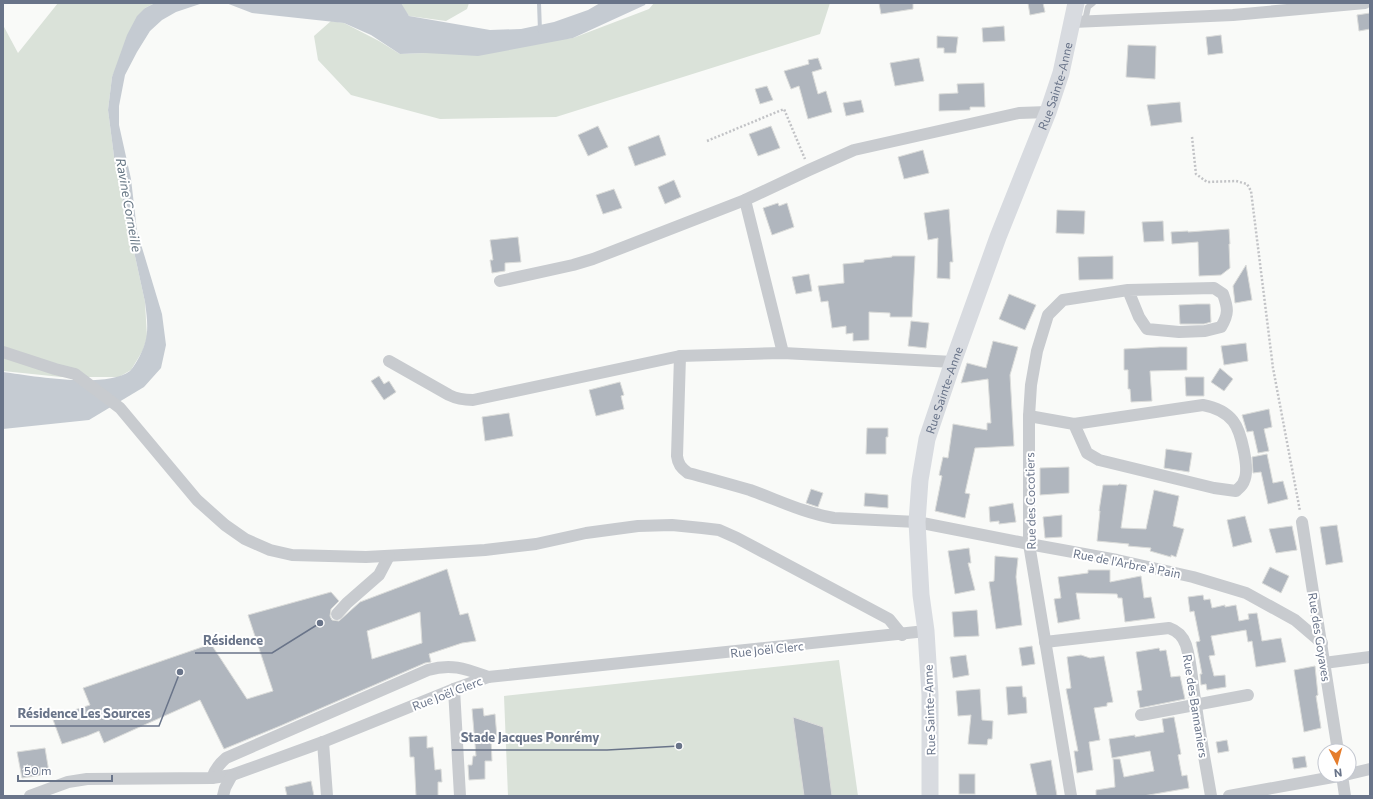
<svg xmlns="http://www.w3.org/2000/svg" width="1373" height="799" font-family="Commissioner,sans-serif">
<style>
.green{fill:#dae2d9}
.water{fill:#c5cbd2}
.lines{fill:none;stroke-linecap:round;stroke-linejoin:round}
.stream{stroke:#c5cbd2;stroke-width:4}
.building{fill:#b0b6be;stroke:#dbdcda;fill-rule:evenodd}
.path{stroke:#c2c3c6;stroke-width:2.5;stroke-dasharray:2 2;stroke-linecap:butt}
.service{stroke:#c8cbcf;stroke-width:6}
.minor{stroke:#c8cbcf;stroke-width:12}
.secondary{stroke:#d8dbe0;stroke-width:17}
.labels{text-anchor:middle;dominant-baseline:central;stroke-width:4;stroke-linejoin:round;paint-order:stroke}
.street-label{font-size:12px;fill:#697489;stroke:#fff}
.water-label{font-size:13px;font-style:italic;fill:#657583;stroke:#fff}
.leader{fill:none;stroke:#697489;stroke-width:1.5}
.callout-dot{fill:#697489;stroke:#fff;stroke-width:1.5}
.callout-label{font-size:13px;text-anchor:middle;font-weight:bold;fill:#697489;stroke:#fff;stroke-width:4;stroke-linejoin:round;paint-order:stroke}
</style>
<rect width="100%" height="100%" fill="#f9faf8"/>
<g class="green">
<path d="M58,3H155L145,8L112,77L108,110L115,164L145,302L147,337L143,350L131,370L119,377H61L3,371V25L18,53Z"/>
<path d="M399,3H469L467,9L446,21L409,16Z"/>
<path d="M654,3H830L820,34L556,117L440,119L351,95L318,60L314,36L331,21L344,23L379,41L400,54L425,53L573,38L649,9Z"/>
<path d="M839,660L858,796H508L504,696Z"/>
</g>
<g class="water">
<path d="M155,3H203L176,12L162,20L150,31L137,52L125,75L119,106V125L131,179L137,231L162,314L166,345L161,368L144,387L89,420L3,429V372C33,376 105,389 130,371C133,368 135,364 137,361C150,339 148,325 145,302L115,164L108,110L112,77L127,35L137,16L145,8Z"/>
<path d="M226,3H401L409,16L490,30L521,29L554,22L588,10L600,3H646L645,5L573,38L478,56L425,53L400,54L371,35L344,23L252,13Z"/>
</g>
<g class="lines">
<path class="stream" d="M539,3L540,31"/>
</g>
<g class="building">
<path d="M879,3H913V9L881,14Z"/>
<path d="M1028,3H1043L1045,12L1030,15Z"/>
<path d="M1370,13V29L1359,31L1357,15Z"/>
<path d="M1004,26L1005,41L983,42L982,28Z"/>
<path d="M1221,35L1223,53L1208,55L1206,37Z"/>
<path d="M937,36L958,37L956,53H944V48H937Z"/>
<path d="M1128,45L1156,46L1155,79L1126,77Z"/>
<path d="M818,58L822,69L812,72L818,94L826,91L832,112L808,119L799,86L791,89L784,71L809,64L808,60Z"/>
<path d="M919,58L924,81L895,86L890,63Z"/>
<path d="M984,83L985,107H970V110L939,111V94L958,93L957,84Z"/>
<path d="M767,86L773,100L760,104L755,89Z"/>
<path d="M861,100L864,112L846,116L843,103Z"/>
<path d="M1180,102L1182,122L1151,126L1147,105Z"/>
<path d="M598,126L608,147L588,156L578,135Z"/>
<path d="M771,126L780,148L758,156L749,134Z"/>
<path d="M659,135L666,155L635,166L628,147Z"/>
<path d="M923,150L929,173L904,179L898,157Z"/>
<path d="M674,180L681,197L665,204L658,187Z"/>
<path d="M614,189L622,208L603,214L596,195Z"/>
<path d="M778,203L779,206L787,203L794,227L772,235L763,208Z"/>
<path d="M949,209L953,262H950V279L937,278L938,238L928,240L924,213Z"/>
<path d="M1057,210L1085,211L1084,234L1056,233Z"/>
<path d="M1163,221L1164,241L1144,242L1142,222Z"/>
<path d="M1229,229L1230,244H1229L1230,268L1221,275L1199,276L1198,242L1172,244L1171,232L1188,231V232Z"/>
<path d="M518,237L521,262L505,263V271L492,273L490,260H493L490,240Z"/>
<path d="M892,256H915L912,317H890V313L869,312V340L853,341V333L846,334V326L832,328L828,301L821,302L818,286L844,283L843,264L864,262V260L892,257Z"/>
<path d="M1113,256V279L1079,280L1078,257Z"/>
<path d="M1246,265L1252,300L1235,303L1233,286Z"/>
<path d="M809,274L812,291L796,294L792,277Z"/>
<path d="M1009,294L1036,305L1025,330L999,319Z"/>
<path d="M1197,304H1210L1211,322L1204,324H1180L1179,305Z"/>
<path d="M911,321L929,323L926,348L908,346Z"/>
<path d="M993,341L1018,347L1010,375L1014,446L975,448L965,493L970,494L965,518L935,511L942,476L939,475L943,457L948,458L953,424L987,430V423H991L988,379L961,383L967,363L986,368Z"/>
<path d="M1246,343L1248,361L1224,365L1221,346Z"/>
<path d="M1160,347H1187V370L1150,371L1152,401L1131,402L1130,389H1128V370H1124V349Z"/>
<path d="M1220,368L1233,379L1224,391L1211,382Z"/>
<path d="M379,376L384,384L389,381L396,392L384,400L371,381Z"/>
<path d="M1185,377H1204V396H1186Z"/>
<path d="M620,382L624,395L621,396L624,409L596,416L589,390Z"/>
<path d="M1269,409L1272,427L1264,429L1269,451L1258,453L1253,431L1247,432L1242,415Z"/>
<path d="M509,413L513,436L485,441L482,417Z"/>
<path d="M867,428H888V437H886V454H866Z"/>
<path d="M1166,449L1192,453L1189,472L1164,468Z"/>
<path d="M1267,454L1273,483L1283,481L1288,499L1268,504L1261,472L1253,473L1252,457Z"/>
<path d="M1069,467V493L1040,495V468Z"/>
<path d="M1119,484L1127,485L1121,528L1146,529L1154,490L1179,496L1173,526L1184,529L1176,557L1171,555V557L1150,551L1151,548L1128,546L1129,544L1097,541L1100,511H1099L1103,485H1118Z"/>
<path d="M811,489L823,493L818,507L806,503Z"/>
<path d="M865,493L888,495V508L864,506Z"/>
<path d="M1013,503L1016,522L999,524V521L990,522L989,507Z"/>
<path d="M1062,515V537L1045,538L1043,517Z"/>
<path d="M1245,516L1252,542L1233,547L1227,520Z"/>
<path d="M1337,525L1343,562L1326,565L1320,527Z"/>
<path d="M1292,526L1297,550L1276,553L1269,529Z"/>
<path d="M969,548L971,563H968L975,590L955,594L948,551Z"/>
<path d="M995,556L1018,558L1016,577L1022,625L996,629L989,582L994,581Z"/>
<path d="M1270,567L1289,576L1281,593L1262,583Z"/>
<path d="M447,569L460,615L468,613L476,641L462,643L429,654L431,662L425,663L280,726L224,749L200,700L104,743L99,731L87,736L62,744L52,717L90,705L83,688L211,644L247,699L273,691L248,615L331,592L339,601L331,609L330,616L332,620L339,621L360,602ZM420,612L422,643L372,659L367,631Z"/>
<path d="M1088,570H1110V582L1141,576L1144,598L1151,597L1155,618L1125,622L1122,598H1118L1117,594L1076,593L1080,619L1058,623L1054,599L1061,598L1058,577L1088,573Z"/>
<path d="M1203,595L1204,600L1210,599L1212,608L1225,605V607L1236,605L1239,621L1249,619L1248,614L1257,613L1262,641L1281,638L1286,662L1256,667L1252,641L1248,642L1246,630L1211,636L1215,655L1209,656L1214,676L1225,675L1226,687L1207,690L1206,684L1201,685L1200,674H1202L1196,642L1200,641L1194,611L1190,612L1188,597Z"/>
<path d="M977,610L979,636L954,637L952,612Z"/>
<path d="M1032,646L1035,664L1022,666L1019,648Z"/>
<path d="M1159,648L1160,651L1166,650L1171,677L1180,676L1185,699L1140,708L1137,691L1142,690L1136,652Z"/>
<path d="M966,655L969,675L953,678L950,657Z"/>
<path d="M1081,655L1090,658L1104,656L1113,702L1107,703V706L1094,708L1100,740L1089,742L1093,770L1077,773L1074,751H1078L1066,689L1071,688L1067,657Z"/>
<path d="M1315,666L1318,695L1316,696L1321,728L1304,732L1294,670Z"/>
<path d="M1022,686L1023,697H1026L1027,713L1008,715L1006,687Z"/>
<path d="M980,689L982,720L993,721L992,739H988L987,745L968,744L971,715L958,716L956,691Z"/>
<path d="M483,708L484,716L495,714L497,738L491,739L492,761H485V779L469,780L468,765H472L473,756H476L472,709Z"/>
<path d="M793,717L823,727L832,796H804Z"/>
<path d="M1174,717L1181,754L1178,755L1182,776L1187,775L1189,788L1143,796H1096V790L1115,787L1113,759H1120L1124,777L1154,771L1150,751L1112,758L1109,739L1135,735V737L1164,732L1162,719Z"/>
<path d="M427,736V748L433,747L435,770L441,769L442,782H438V796H416L414,757H410L409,737Z"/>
<path d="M1227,740L1229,751L1218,753L1216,742Z"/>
<path d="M45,748L49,772L42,773V775L22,778L17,752Z"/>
<path d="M1305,756L1307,767L1294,769L1292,758Z"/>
<path d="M1051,760L1057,796H1037L1030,764Z"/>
<rect x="959" y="774" width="16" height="20"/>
<path d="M311,781L314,796H287L285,787Z"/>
</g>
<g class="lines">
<g class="path">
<path d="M1192,137L1196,174L1207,182L1236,181L1247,184L1251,191L1273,368L1300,511"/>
<path d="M707,141L784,109L805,159"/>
</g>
<path class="service" d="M1085,21L1088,7L1093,3"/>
<g class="minor">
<path d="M1073,22L1233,15L1365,3"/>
<path d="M745,200L783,353"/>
<path d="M500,281L573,265L593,259L745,200L809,170L854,150L1019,113L1048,112"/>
<path d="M3,352L55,369L75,374L120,408L197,500L225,525L245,539L270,550L292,555L366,557L422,554L485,550L536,544L586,533L638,526L672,525L702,528L719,530L737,538L889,619L902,635"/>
<path d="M680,356L677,456C678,464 681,468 688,473C708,478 729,484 750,490C778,500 804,513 834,518L917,522L1029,544L1117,560L1193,577L1246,593L1295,620L1322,643"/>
<path d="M389,361L449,395C457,399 464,400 473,400L680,356L783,353L953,362"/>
<path d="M1029,416L1074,424L1203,405C1214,407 1225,411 1233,421C1241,431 1250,469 1244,481C1243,485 1239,488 1236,491L1214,488L1099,460L1087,453L1074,424"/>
<path d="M1302,522L1338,751"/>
<path d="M337,614L347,603L379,575L389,556"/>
<path d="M1045,642L1169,628C1178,631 1183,636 1186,645C1192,664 1192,685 1196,705C1200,736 1206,766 1211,796"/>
<path d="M1324,663L1370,657"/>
<path d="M454,689L460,796"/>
<path d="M1141,715L1248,695"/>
<path d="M323,742L327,796"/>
<path d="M1349,774L1370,769"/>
<path d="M1342,775L1345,796"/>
<path d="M212,778C215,769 219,764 226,758L428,670C452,663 466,669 488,677"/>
<path d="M30,796L68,782L87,779L212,778L232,775L323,742L454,689L488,677L926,631"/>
<path d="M223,796L225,788L232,775"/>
<path d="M1071,796L1029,544V416L1031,385L1037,351L1048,315L1063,300L1128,290L1214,288L1223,294C1228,308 1229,314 1221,327L1205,331L1179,332L1147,329L1139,317L1128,290"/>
<path d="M1229,796L1344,775"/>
</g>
<path class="secondary" id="s1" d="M930,796V695L926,631L921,595L917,522L920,480L927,439L953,362L998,237L1048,112L1061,73L1076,3"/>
</g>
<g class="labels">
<g class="street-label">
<text stroke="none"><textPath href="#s1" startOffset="734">Rue Sainte-Anne</textPath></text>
<text stroke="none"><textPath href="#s1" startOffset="410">Rue Sainte-Anne</textPath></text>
<text transform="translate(1030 501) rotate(-91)">Rue des Cocotiers</text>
<text transform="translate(1127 563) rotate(11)">Rue de l'Arbre à Pain</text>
<text transform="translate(1320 637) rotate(81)">Rue des Goyaves</text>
<text transform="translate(767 649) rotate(-6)">Rue Joël Clerc</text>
<text transform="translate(447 693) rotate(-21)">Rue Joël Clerc</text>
<text transform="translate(1196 706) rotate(81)">Rue des Bannaniers</text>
<text transform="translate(929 710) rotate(-92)">Rue Sainte-Anne</text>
</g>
<g class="water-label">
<text transform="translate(129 205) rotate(80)">Ravine Corneille</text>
</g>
</g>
<path class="leader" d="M320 623L272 653H195M180 672L159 726H10M679 746L607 750H452"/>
<g class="callout-dot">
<circle cx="320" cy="623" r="4"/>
<circle cx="180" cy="672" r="4"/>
<circle cx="679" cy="746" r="4"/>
</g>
<g class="callout-label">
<text x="233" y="645">Résidence</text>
<text x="84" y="718">Résidence Les Sources</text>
<text x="530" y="742">Stade Jacques Ponrémy</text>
</g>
<rect width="1373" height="799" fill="none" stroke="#697489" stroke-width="8"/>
<g transform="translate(1337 763) rotate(174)"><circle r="19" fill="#ffffff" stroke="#c3c7d0"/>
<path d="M0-3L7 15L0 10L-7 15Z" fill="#e57d2c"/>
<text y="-6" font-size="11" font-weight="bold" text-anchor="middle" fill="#697489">N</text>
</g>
<path d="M18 775v6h94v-6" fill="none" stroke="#697489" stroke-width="2"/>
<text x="24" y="775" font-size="12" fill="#697489" stroke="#ffffff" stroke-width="3" paint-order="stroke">50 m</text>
</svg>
